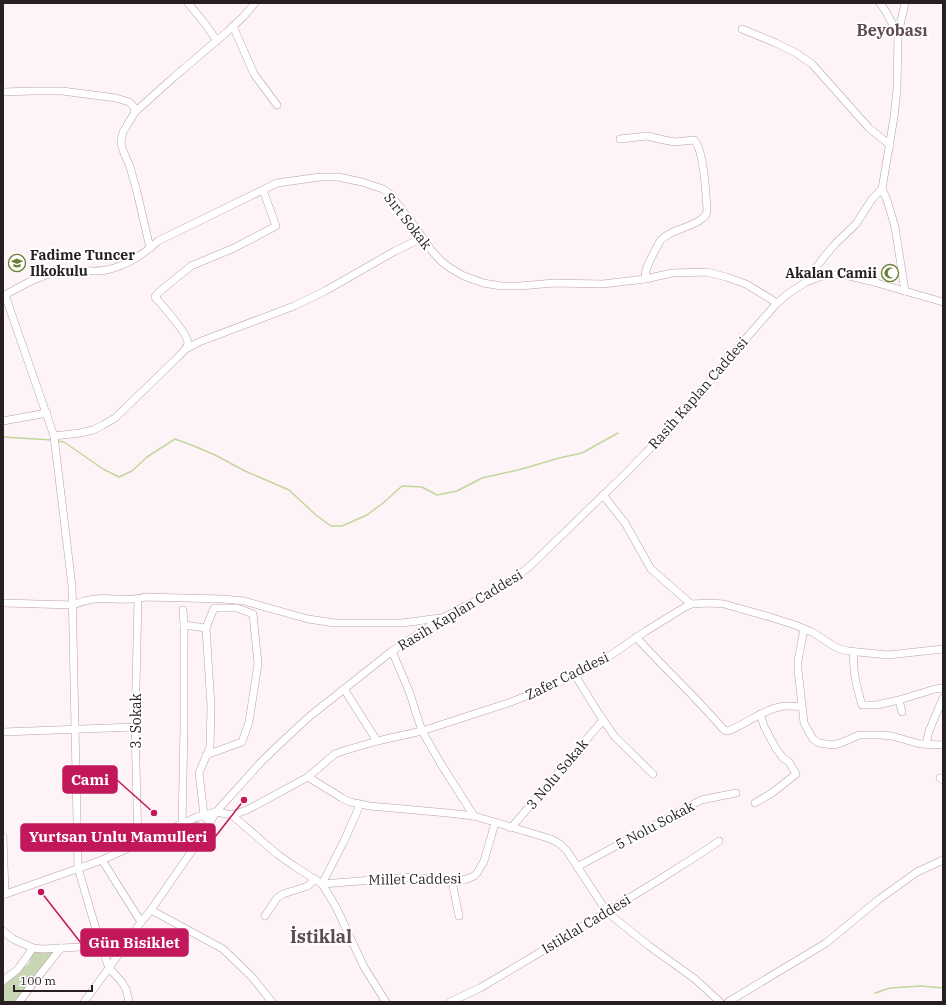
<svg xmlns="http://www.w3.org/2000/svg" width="946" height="1005" font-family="'IBM Plex Serif',serif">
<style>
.green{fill:#c8d6b3}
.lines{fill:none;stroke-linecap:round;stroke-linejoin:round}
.stream{stroke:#c2d79c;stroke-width:1.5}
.minor-casing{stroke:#baa1ab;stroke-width:8}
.minor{stroke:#fff;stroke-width:7}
.labels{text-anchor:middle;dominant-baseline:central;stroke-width:4;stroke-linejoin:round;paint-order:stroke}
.street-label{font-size:14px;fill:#281f22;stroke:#fff}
.poi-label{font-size:14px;font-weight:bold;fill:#281f22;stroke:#fff;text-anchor:start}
.quarter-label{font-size:16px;font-weight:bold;fill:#604b53;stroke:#fff}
.district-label{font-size:18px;font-weight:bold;fill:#604b53;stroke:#fff}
.leader{fill:none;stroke:#c2185b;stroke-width:1.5}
.callout-dot{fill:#c2185b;stroke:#fff;stroke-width:1.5}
.callout{fill:#c2185b;stroke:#c2185b;stroke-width:1.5}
.callout-label{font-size:15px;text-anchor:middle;font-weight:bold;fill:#fff}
</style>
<rect width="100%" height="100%" fill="#fef3f7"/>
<g class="green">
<circle cx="195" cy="829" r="8"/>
<path d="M32,951L55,952L17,1002H3V985L29,963Z"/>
</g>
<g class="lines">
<g class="stream">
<path d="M3,437L52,440"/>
<path d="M57,441L64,442L103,469L119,477L132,471L147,457L175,439L194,446L215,455L245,471L289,490L316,515L331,526H342L367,515L383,503L402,486L422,487L437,495L457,491L482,478L522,469L559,458L582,453L618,433"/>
<path d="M875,993L890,988L921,986L943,988"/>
</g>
<g class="minor-casing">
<g id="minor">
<path d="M188,3L206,25L217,41"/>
<path d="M880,3L886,12L898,34"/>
<path d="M233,26L254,74L277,105"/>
<path d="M742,29L776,43L796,53L812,64L869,128L890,145"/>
<path d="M3,92L33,91H62L116,98L129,102L134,107L135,112"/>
<path d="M620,139L647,136L664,140L675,142L694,140C704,150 706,194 707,209C707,213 706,216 703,218C692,228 670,229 660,241C655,252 644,267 645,279"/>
<path d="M882,189L887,200L895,227L905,291"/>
<path d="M150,248L137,192L130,167L122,148L121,141L123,132L135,112L174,77L228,31L243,17L255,3"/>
<path d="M806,282L824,257L836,243L856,224L872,199L882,189L894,117L897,89L898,34L905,3"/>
<path d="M5,295L54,436L72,586L78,868L100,943L109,968L121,981L126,989L129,1002"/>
<path d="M3,296C23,285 43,273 65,271C74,269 84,271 93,271C100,271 108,270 114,268C131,263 146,252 158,241L277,183L320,177H338L362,182L383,189L389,193L416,228L431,250L441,261L450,268L464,276L483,283L502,286H520L554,283L603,284L645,279L672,273L707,272L726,277L746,284L777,303"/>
<path d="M186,349L199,342L294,306L325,291L395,251L422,238"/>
<path d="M3,421L47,413"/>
<path d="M54,436L80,433L93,430L103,425L115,418L177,358C181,354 187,349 188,343C188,334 162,305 155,297L159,292L191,266L234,248L276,226L263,190"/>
<path d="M603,495L625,523L651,569L691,604"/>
<path d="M138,599L135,727L138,843"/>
<path d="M3,603L73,605C80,602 87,600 94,599C111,597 129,602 145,597L223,599L244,601L308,619L335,623H402L440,618"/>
<path d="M183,610L184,625"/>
<path d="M804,629L798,661V670L804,723L813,739L819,743L833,745L841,743L859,735H881L892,736L920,744L943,745"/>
<path d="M636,637C665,669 696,697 724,730L728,731C746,724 761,711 779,707C786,705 794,707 801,706"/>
<path d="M392,651L409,691L422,731L441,764L474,816"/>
<path d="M854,652C852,670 857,688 862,705H877L899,700"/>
<path d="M575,675L599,714L615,737L653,774"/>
<path d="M344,689L377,741"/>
<path d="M902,712L899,700L935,689L943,688"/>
<path d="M3,732L135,727"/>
<path d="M926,744L929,731L943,698"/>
<path d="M206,755L242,742L249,722L258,664L253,614L237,608H214L206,628"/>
<path d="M308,777L342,798L350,802L370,806L448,813L474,816L551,839L560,844L567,851L607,912L649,946L695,979L720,1002"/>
<path d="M940,778L943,780"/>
<path d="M755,803L772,793L796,774L789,762L783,758L775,747L764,726L760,714"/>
<path d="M232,815L277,854L294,866L322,884L336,907L364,967L386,1002"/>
<path d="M511,828L603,720"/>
<path d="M3,837L5,894"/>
<path d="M198,841C186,839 184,835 182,824L184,727V625L206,628L211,706L210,747L199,773L204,815L206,819"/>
<path d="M102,860L141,922"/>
<path d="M577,867L701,800L736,793"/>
<path d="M452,881L459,916"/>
<path d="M322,884L411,877L452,881L467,879L474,876L477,873L484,861L495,823"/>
<path d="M322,884L344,841L360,805"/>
<path d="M3,895L102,860L197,817L216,812L232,815L247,810L308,777L330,758L335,754L343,751L377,741L422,731L511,702L554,685L589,668L608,657L646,631L680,610L691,604L710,603L724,604L770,617L795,625L812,632L826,641L837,648L848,651L888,655L943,649"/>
<path d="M151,910L223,949L252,977L272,1002"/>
<path d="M265,916L277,898L283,894L308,886L315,879"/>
<path d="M3,931L13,939L33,948L43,949L80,947L100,943"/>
<path d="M3,981L18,969L33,948"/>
<path d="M19,1002L35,981L61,948"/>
<path d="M84,1002L109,968L141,922L151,910L180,868L203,835L216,812L262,761L285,739L310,716L392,651L442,618L496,590L514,579L530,566L624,475L678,420L698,397L727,360L777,303L789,293L806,282L825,275H845L870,281L943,302"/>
<path d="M450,1002L480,988L534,956L662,878L706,850L719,841"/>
<path d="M728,1002L826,943L878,900L917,872L943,860"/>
</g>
</g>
<use href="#minor" class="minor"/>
</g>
<defs>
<g id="school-ring" transform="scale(0.9)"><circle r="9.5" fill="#fff" stroke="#698234" stroke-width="1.5"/><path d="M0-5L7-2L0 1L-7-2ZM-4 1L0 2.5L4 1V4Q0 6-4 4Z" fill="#698234"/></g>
<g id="mosque-ring" transform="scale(0.9)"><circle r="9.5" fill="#fff" stroke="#698234" stroke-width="1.5"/><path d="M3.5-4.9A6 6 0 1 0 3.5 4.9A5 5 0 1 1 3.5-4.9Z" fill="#698234"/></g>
</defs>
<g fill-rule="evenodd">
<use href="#school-ring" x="17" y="263"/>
<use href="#mosque-ring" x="890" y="273"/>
</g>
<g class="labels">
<g class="street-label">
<text transform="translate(408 221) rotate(52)">Sırt Sokak</text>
<text transform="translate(698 393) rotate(-49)">Rasih Kaplan Caddesi</text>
<text transform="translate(460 610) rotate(-31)">Rasih Kaplan Caddesi</text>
<text transform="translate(567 676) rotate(-26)">Zafer Caddesi</text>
<text transform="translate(136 721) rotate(-90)">3. Sokak</text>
<text transform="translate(557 774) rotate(-50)">3 Nolu Sokak</text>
<text transform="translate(655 825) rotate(-28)">5 Nolu Sokak</text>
<text transform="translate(415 879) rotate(-1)">Millet Caddesi</text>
<text transform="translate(586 924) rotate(-31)">Istiklal Caddesi</text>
</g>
<g class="poi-label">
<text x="30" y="255">Fadime Tuncer<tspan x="30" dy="16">Ilkokulu</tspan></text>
<text x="877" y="273" text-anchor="end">Akalan Camii</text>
</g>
<g class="quarter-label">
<text x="892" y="30">Beyobası</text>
</g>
<g class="district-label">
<text x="321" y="936">İstiklal</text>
</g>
</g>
<path class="leader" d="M154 813L117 780M244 800L215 837M41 892L81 943"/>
<g class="callout-dot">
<circle cx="154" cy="813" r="4"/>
<circle cx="244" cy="800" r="4"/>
<circle cx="41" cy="892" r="4"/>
</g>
<g class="callout">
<rect x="63" y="766" width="54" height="27" rx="4"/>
<rect x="21" y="824" width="194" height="27" rx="4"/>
<rect x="81" y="929" width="107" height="27" rx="4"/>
</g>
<g class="callout-label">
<text x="90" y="785">Cami</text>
<text x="118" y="842">Yurtsan Unlu Mamulleri</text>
<text x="134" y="948">Gün Bisiklet</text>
</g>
<rect width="946" height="1005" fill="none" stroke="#281f22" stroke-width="8"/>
<path d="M14 985v6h78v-6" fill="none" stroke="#281f22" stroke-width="2"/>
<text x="20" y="985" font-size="12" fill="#281f22" stroke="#ffffff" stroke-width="3" paint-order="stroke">100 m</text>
</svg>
